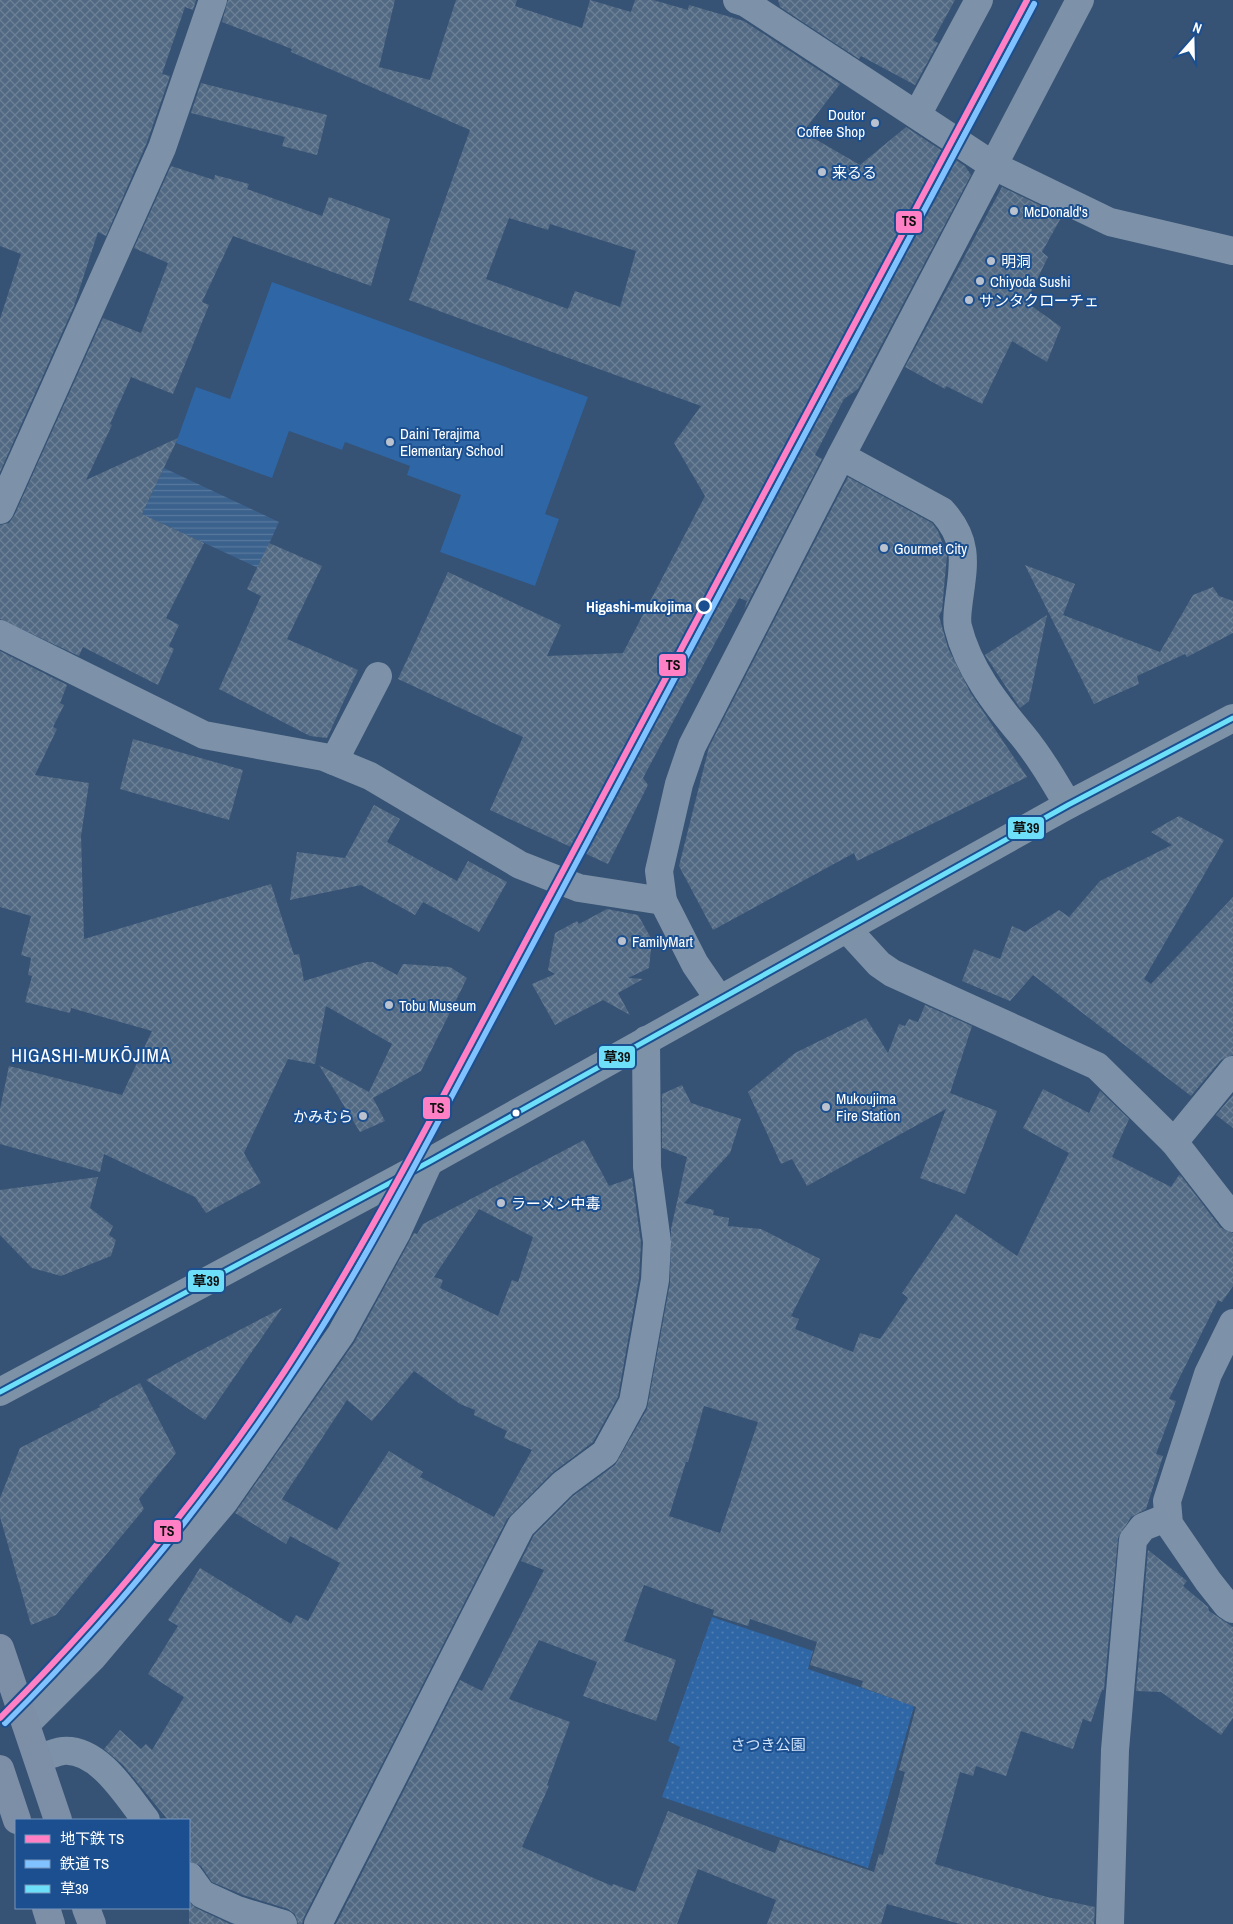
<svg xmlns="http://www.w3.org/2000/svg" width="1233" height="1924" font-family="'Archivo Narrow','Noto Sans JP',sans-serif">
<style>
.grass{fill:#2f66a5}
.park{fill:url(#park-dots)}
.water{fill:url(#water-rules)}
.building{fill:url(#building-cross-hatch);fill-rule:evenodd}
.lines{fill:none;stroke-linecap:round;stroke-linejoin:round}
.minor{stroke:#7d92a8;stroke-width:28}
.major{stroke:#7d8ea7;stroke-width:28}
.highway{stroke:#7e92a7;stroke-width:28}
.bus-1-casing{stroke:#1b4f8f;stroke-width:9}
.bus-1{stroke:#6ddff8;stroke-width:5}
.rail-1-casing{stroke:#1b4f8f;stroke-width:10}
.rail-1{stroke:#80c1ff;stroke-width:6}
.metro-1-casing{stroke:#1b4f8f;stroke-width:10}
.metro-1{stroke:#ff80c5;stroke-width:6}
.poi-dot{fill:#b9c2ce;stroke:#1b4f8f;stroke-width:2}
.stop-dot{fill:#1b4f8f;stroke:#fff;stroke-width:2.5}
.bus-dot{fill:#fff;stroke:#1b4f8f;stroke-width:2}
.labels{text-anchor:middle;dominant-baseline:central;stroke-width:4;stroke-linejoin:round;paint-order:stroke}
.poi-label{font-size:15px;fill:#fff;stroke:#1b4f8f;text-anchor:start}
.stop-label{font-size:15px;font-weight:bold;fill:#fff;stroke:#1b4f8f;text-anchor:end}
.park-label{font-size:15px;fill:#cfe3fa;stroke:#1b4f8f}
.quarter-label{font-size:18px;letter-spacing:1px;fill:#fff;stroke:#1b4f8f}
.line-badge{stroke:#1b4f8f;stroke-width:2}
.pale-badge-label{font-size:14px;text-anchor:middle;font-weight:bold;fill:#111}
</style>
<defs>
<pattern id="park-dots" width="8" height="8" patternUnits="userSpaceOnUse" patternTransform="scale(1.25)"><rect width="8" height="8" fill="#2f66a5"/><path d="M2 2h.1M6 6h.1" fill="none" stroke="#4e7db2" stroke-width="1.8" stroke-linecap="round"/></pattern>
<pattern id="water-rules" width="6" height="5" patternUnits="userSpaceOnUse" patternTransform="scale(1.25)"><rect width="6" height="5" fill="#3b618d"/><path d="M0 2.5h6" fill="none" stroke="#58799e"/></pattern>
<pattern id="building-cross-hatch" width="8" height="8" patternUnits="userSpaceOnUse" patternTransform="scale(1.25)"><rect width="8" height="8" fill="#526984"/><path d="M0 0l8 8M0 8l8-8" fill="none" stroke="#6c8096"/></pattern>
</defs>
<rect width="100%" height="100%" fill="#365274"/>
<path class="grass" d="M272,282L588,397L545,514L559,519L535,586L440,552L461,495L407,475L410,466L345,442L342,450L289,431L272,478L176,443L196,387L230,399Z"/>
<path class="park" d="M712,1617L813,1651L808,1669L914,1706L868,1868L662,1797L680,1747L668,1741Z"/>
<path class="water" d="M164,468L279,522L258,568L142,514Z"/>
<g class="building">
<path d="M0,0H196L193,10L185,7L162,74L170,76L147,142L106,236L98,232L74,306L0,472V319L21,254L0,246Z"/>
<path d="M228,0H395L379,67L430,80L456,0H517L515,6L582,28L590,0L631,12L635,0H653L688,10L689,5L744,21L840,84L803,132L860,165L906,127L965,166L971,175L858,389L844,399L815,455L822,459L744,610L747,601L739,598L643,778L648,785L608,864L490,810L523,737L398,679L448,572L561,625L547,656L623,653L705,496L674,443L701,406L409,300L470,130L291,52L292,49L222,22ZM509,218L548,230L550,224L636,251L620,307L575,291L568,309L486,279Z"/>
<path d="M778,0H955L933,40L938,43L915,85L861,56L859,59L780,7Z"/>
<path d="M201,83L327,115L317,155L282,146L285,137L191,113Z"/>
<path d="M171,166L214,180L215,175L249,184L247,189L322,216L329,197L390,219L371,286L233,236L202,302L209,305L173,394L131,377L110,424L112,425L86,480L178,438L142,514L204,543L166,618L179,625L169,646L174,649L158,685L83,647L79,656L0,619V525L9,523L14,516L103,318L141,333L168,263L134,248Z"/>
<path d="M1002,187L1062,216L1042,252L1048,257L1026,302L1061,327L1047,362L1012,341L982,404L946,386L945,389L905,367Z"/>
<path d="M848,477L932,523L938,531L947,555L942,610L939,616L948,648L970,692L1027,777L857,861L854,853L713,930L679,866L709,747Z"/>
<path d="M269,543L322,566L287,639L358,670L327,738L310,736L219,689L261,596L247,589Z"/>
<path d="M1025,565L1075,584L1063,615L1160,652L1193,595L1213,587L1219,596L1233,601V633L1187,657L1185,654L1137,676L1139,684L1094,704Z"/>
<path d="M1047,615L1029,701L1020,708L985,655Z"/>
<path d="M0,651L67,685L60,703L64,705L53,727L57,729L35,775L89,783L81,836L84,939L271,884L294,955L299,954L304,981L366,962H373L397,975L403,964L450,967L467,978L421,1071L373,1098L385,1121L360,1132L319,1065L369,1092L392,1044L326,1006L315,1064L288,1059L244,1153L261,1183L206,1213L195,1197L104,1154L100,1172L0,1144V1109L9,1066L122,1095L152,1031L71,1008L70,1013L25,1002L32,976L28,975L31,958L21,955L31,916L0,907Z"/>
<path d="M133,739L243,770L229,820L120,789Z"/>
<path d="M374,805L400,819L387,842L457,881L468,861L507,882L479,932L423,902L415,915L361,885L290,900L297,852L345,858Z"/>
<path d="M1179,816L1224,840L1144,979L1151,984L1233,897V1055L1221,1060L1191,1096L1033,975L1010,1001L962,981L974,949L1000,959L1012,926L1025,932L1059,910L1069,917L1100,881L1172,845L1151,832Z"/>
<path d="M607,909L638,915L652,940L649,968L628,978L643,979L618,993L630,1015L603,1000L555,1025L532,984L555,974L548,970L555,933L577,921L579,924Z"/>
<path d="M925,1005L972,1026L950,1093L997,1111L965,1194L920,1178L946,1109L807,1186L792,1159L781,1164L748,1092L795,1053L866,1018L888,1053L899,1024L905,1026L909,1019L918,1022Z"/>
<path d="M682,1085L691,1103L741,1119L730,1153L684,1203L714,1210L713,1215L729,1218L728,1226L761,1229L820,1259L791,1316L799,1319L795,1329L853,1352L860,1333L880,1339L908,1298L902,1293L956,1214L1017,1256L1069,1153L1023,1128L1043,1089L1089,1113L1100,1091L1129,1119L1112,1157L1171,1187L1179,1175L1181,1176L1221,1228L1233,1233V1286L1222,1302L1218,1300L1169,1399L1176,1401L1156,1454L1163,1456L1146,1509L1131,1517L1118,1538L1104,1690H1102L1091,1722L1083,1719L1073,1749L1021,1731L1006,1776L976,1766L973,1776L960,1772L935,1864L1047,1897L1095,1907L1094,1924H960L887,1904L881,1924H767L776,1900L698,1869L677,1924H336L460,1680L482,1691L544,1570L521,1561L534,1535L573,1496L615,1465L647,1409L670,1283L671,1229L687,1157L662,1148V1094ZM704,1406L758,1422L720,1533L669,1516L686,1462H688ZM644,1585L714,1610L713,1615L748,1626L750,1619L817,1642L810,1665L863,1681L861,1687L916,1707L899,1770L905,1772L883,1855L879,1854L874,1872L780,1840L775,1853L668,1811L635,1892L613,1884L612,1886L522,1847L549,1786L547,1785L570,1722L509,1699L539,1640L597,1662L583,1696L656,1721L676,1660L624,1641Z"/>
<path d="M1233,1095V1128L1216,1115Z"/>
<path d="M584,1140L609,1186L632,1178L641,1243L639,1278L618,1397L593,1442L552,1473L507,1519L304,1917L302,1924H298L295,1914L288,1909L243,1895L212,1882L201,1866L189,1861V1820H168L123,1765L104,1749L120,1730L141,1749L146,1744L152,1750L184,1697L148,1674L178,1626L168,1620L200,1568L291,1624L296,1615L308,1621L340,1563L290,1536L286,1544L235,1513L354,1343L414,1233L417,1234L423,1224ZM479,1209L533,1237L518,1282L512,1280L498,1316L440,1288L443,1280L434,1277ZM414,1371L460,1404L475,1410L474,1415L507,1431L504,1438L532,1450L494,1517L420,1477L423,1472L389,1451L337,1530L282,1499L347,1400L372,1421Z"/>
<path d="M98,1177L90,1208L113,1226L109,1235L116,1240L111,1256L61,1276L32,1268L0,1235V1190Z"/>
<path d="M282,1308L205,1420L146,1380L190,1356Z"/>
<path d="M140,1383L176,1453L139,1499L144,1509L56,1615L31,1625L0,1517V1498L20,1448L100,1407L99,1405Z"/>
<path d="M1148,1550L1187,1581L1183,1586L1208,1607L1209,1611L1233,1627V1718L1221,1735L1161,1692L1136,1691Z"/>
<path d="M189,1902L196,1908L230,1924H189Z"/>
</g>
<g class="lines">
<g class="minor">
<path d="M737,0L746,3L994,166L1110,222L1233,251"/>
<path d="M917,115L979,0"/>
<path d="M841,456L942,511C969,541 964,563 959,600C958,609 956,619 958,627C968,668 995,703 1022,735C1040,757 1054,781 1068,805"/>
<path d="M0,510L162,148L213,0"/>
<path d="M0,634L204,735L324,757L370,776L520,865L579,888L663,901"/>
<path d="M334,761L378,676"/>
<path d="M847,929L879,964L892,973L1097,1066L1174,1142L1233,1218"/>
<path d="M719,999L695,964L663,901L659,871L679,784L692,746L841,456L1080,0"/>
<path d="M1174,1142L1233,1070"/>
<path d="M1233,1323L1208,1374L1167,1501L1169,1524L1208,1581L1227,1605L1233,1609"/>
<path d="M26,1724L93,1657L224,1502L341,1334L397,1232L429,1162"/>
<path d="M38,1759C46,1756 55,1752 63,1751C99,1748 127,1796 146,1820"/>
<path d="M189,1876L202,1894L237,1910L283,1924"/>
<path d="M318,1924L521,1526L563,1484L605,1453L633,1402L655,1280L657,1242L647,1167L646,1040"/>
<path d="M1110,1924L1115,1750L1133,1540L1143,1527L1168,1517"/>
</g>
<g class="major">
<path d="M0,1648L58,1820"/>
<path d="M0,1769L17,1820"/>
<path d="M46,1908L51,1924"/>
<path d="M86,1908L92,1924"/>
</g>
<path class="highway" d="M0,1392L429,1162L1068,805L1233,718"/>
<g class="bus-1-casing">
<path id="bus-1" d="M0,1392L429,1162L1068,805L1233,718"/>
</g>
<use href="#bus-1" class="bus-1"/>
<g class="rail-1-casing">
<path id="rail-1" d="M5,1723C112,1617 207,1502 290,1376C343,1298 388,1214 433,1131L1034,4"/>
</g>
<use href="#rail-1" class="rail-1"/>
<g class="metro-1-casing">
<path id="metro-1" d="M0,1718C106,1612 201,1497 284,1372C336,1293 382,1210 426,1128L1027,0"/>
</g>
<use href="#metro-1" class="metro-1"/>
</g>
<g class="poi-dot">
<circle cx="875" cy="123" r="5"/>
<circle cx="822" cy="172" r="5"/>
<circle cx="1014" cy="211" r="5"/>
<circle cx="991" cy="261" r="5"/>
<circle cx="980" cy="281" r="5"/>
<circle cx="969" cy="300" r="5"/>
<circle cx="390" cy="442" r="5"/>
<circle cx="884" cy="548" r="5"/>
<circle cx="622" cy="941" r="5"/>
<circle cx="389" cy="1005" r="5"/>
<circle cx="826" cy="1107" r="5"/>
<circle cx="363" cy="1116" r="5"/>
<circle cx="501" cy="1203" r="5"/>
</g>
<circle class="stop-dot" cx="704" cy="606" r="7"/>
<circle class="bus-dot" cx="516" cy="1113" r="4.5"/>
<g class="labels">
<g class="poi-label">
<text x="865" y="114" text-anchor="end">Doutor<tspan x="865" dy="17">Coffee Shop</tspan></text>
<text x="832" y="172">来るる</text>
<text x="1024" y="211">McDonald's</text>
<text x="1001" y="261">明洞</text>
<text x="990" y="281">Chiyoda Sushi</text>
<text x="979" y="300">サンタクローチェ</text>
<text x="400" y="433">Daini Terajima<tspan x="400" dy="17">Elementary School</tspan></text>
<text x="894" y="548">Gourmet City</text>
<text x="632" y="941">FamilyMart</text>
<text x="399" y="1005">Tobu Museum</text>
<text x="836" y="1098">Mukoujima<tspan x="836" dy="17">Fire Station</tspan></text>
<text x="353" y="1116" text-anchor="end">かみむら</text>
<text x="511" y="1203">ラーメン中毒</text>
</g>
<g class="stop-label">
<text x="692" y="606">Higashi-mukojima</text>
</g>
<g class="park-label">
<text x="768" y="1744">さつき公園</text>
</g>
<g class="quarter-label">
<text x="91" y="1055">HIGASHI-MUKŌJIMA</text>
</g>
</g>
<g class="line-badge">
<rect x="895" y="210" width="28" height="24" rx="5" fill="#ff80c5"/>
<rect x="658" y="653" width="29" height="24" rx="5" fill="#ff80c5"/>
<rect x="1007" y="816" width="38" height="24" rx="5" fill="#6ddff8"/>
<rect x="598" y="1045" width="38" height="24" rx="5" fill="#6ddff8"/>
<rect x="422" y="1096" width="29" height="24" rx="5" fill="#ff80c5"/>
<rect x="187" y="1269" width="38" height="24" rx="5" fill="#6ddff8"/>
<rect x="153" y="1519" width="29" height="24" rx="5" fill="#ff80c5"/>
</g>
<g class="pale-badge-label">
<text x="909" y="226">TS</text>
<text x="673" y="670">TS</text>
<text x="1026" y="833">草39</text>
<text x="617" y="1062">草39</text>
<text x="437" y="1113">TS</text>
<text x="206" y="1286">草39</text>
<text x="167" y="1536">TS</text>
</g>
<rect x="15" y="1819" width="175" height="90" fill="#1b4f8f" stroke="#7695bc"/>
<rect x="25" y="1835" width="25" height="8" fill="#ff80c5" stroke="#7695bc"/>
<text x="60" y="1844" font-size="15" fill="#ffffff">地下鉄 TS</text>
<rect x="25" y="1860" width="25" height="8" fill="#80c1ff" stroke="#7695bc"/>
<text x="60" y="1869" font-size="15" fill="#ffffff">鉄道 TS</text>
<rect x="25" y="1885" width="25" height="8" fill="#6ddff8" stroke="#7695bc"/>
<text x="60" y="1894" font-size="15" fill="#ffffff">草39</text>
<g transform="translate(1193 40) rotate(20)" stroke="#1b4f8f" stroke-width="4" paint-order="stroke">
<path d="M0-4L9 19L0 12L-9 19Z" fill="#ffffff"/>
<text y="-8" font-size="14" font-weight="bold" text-anchor="middle" fill="#ffffff">N</text>
</g>
</svg>
